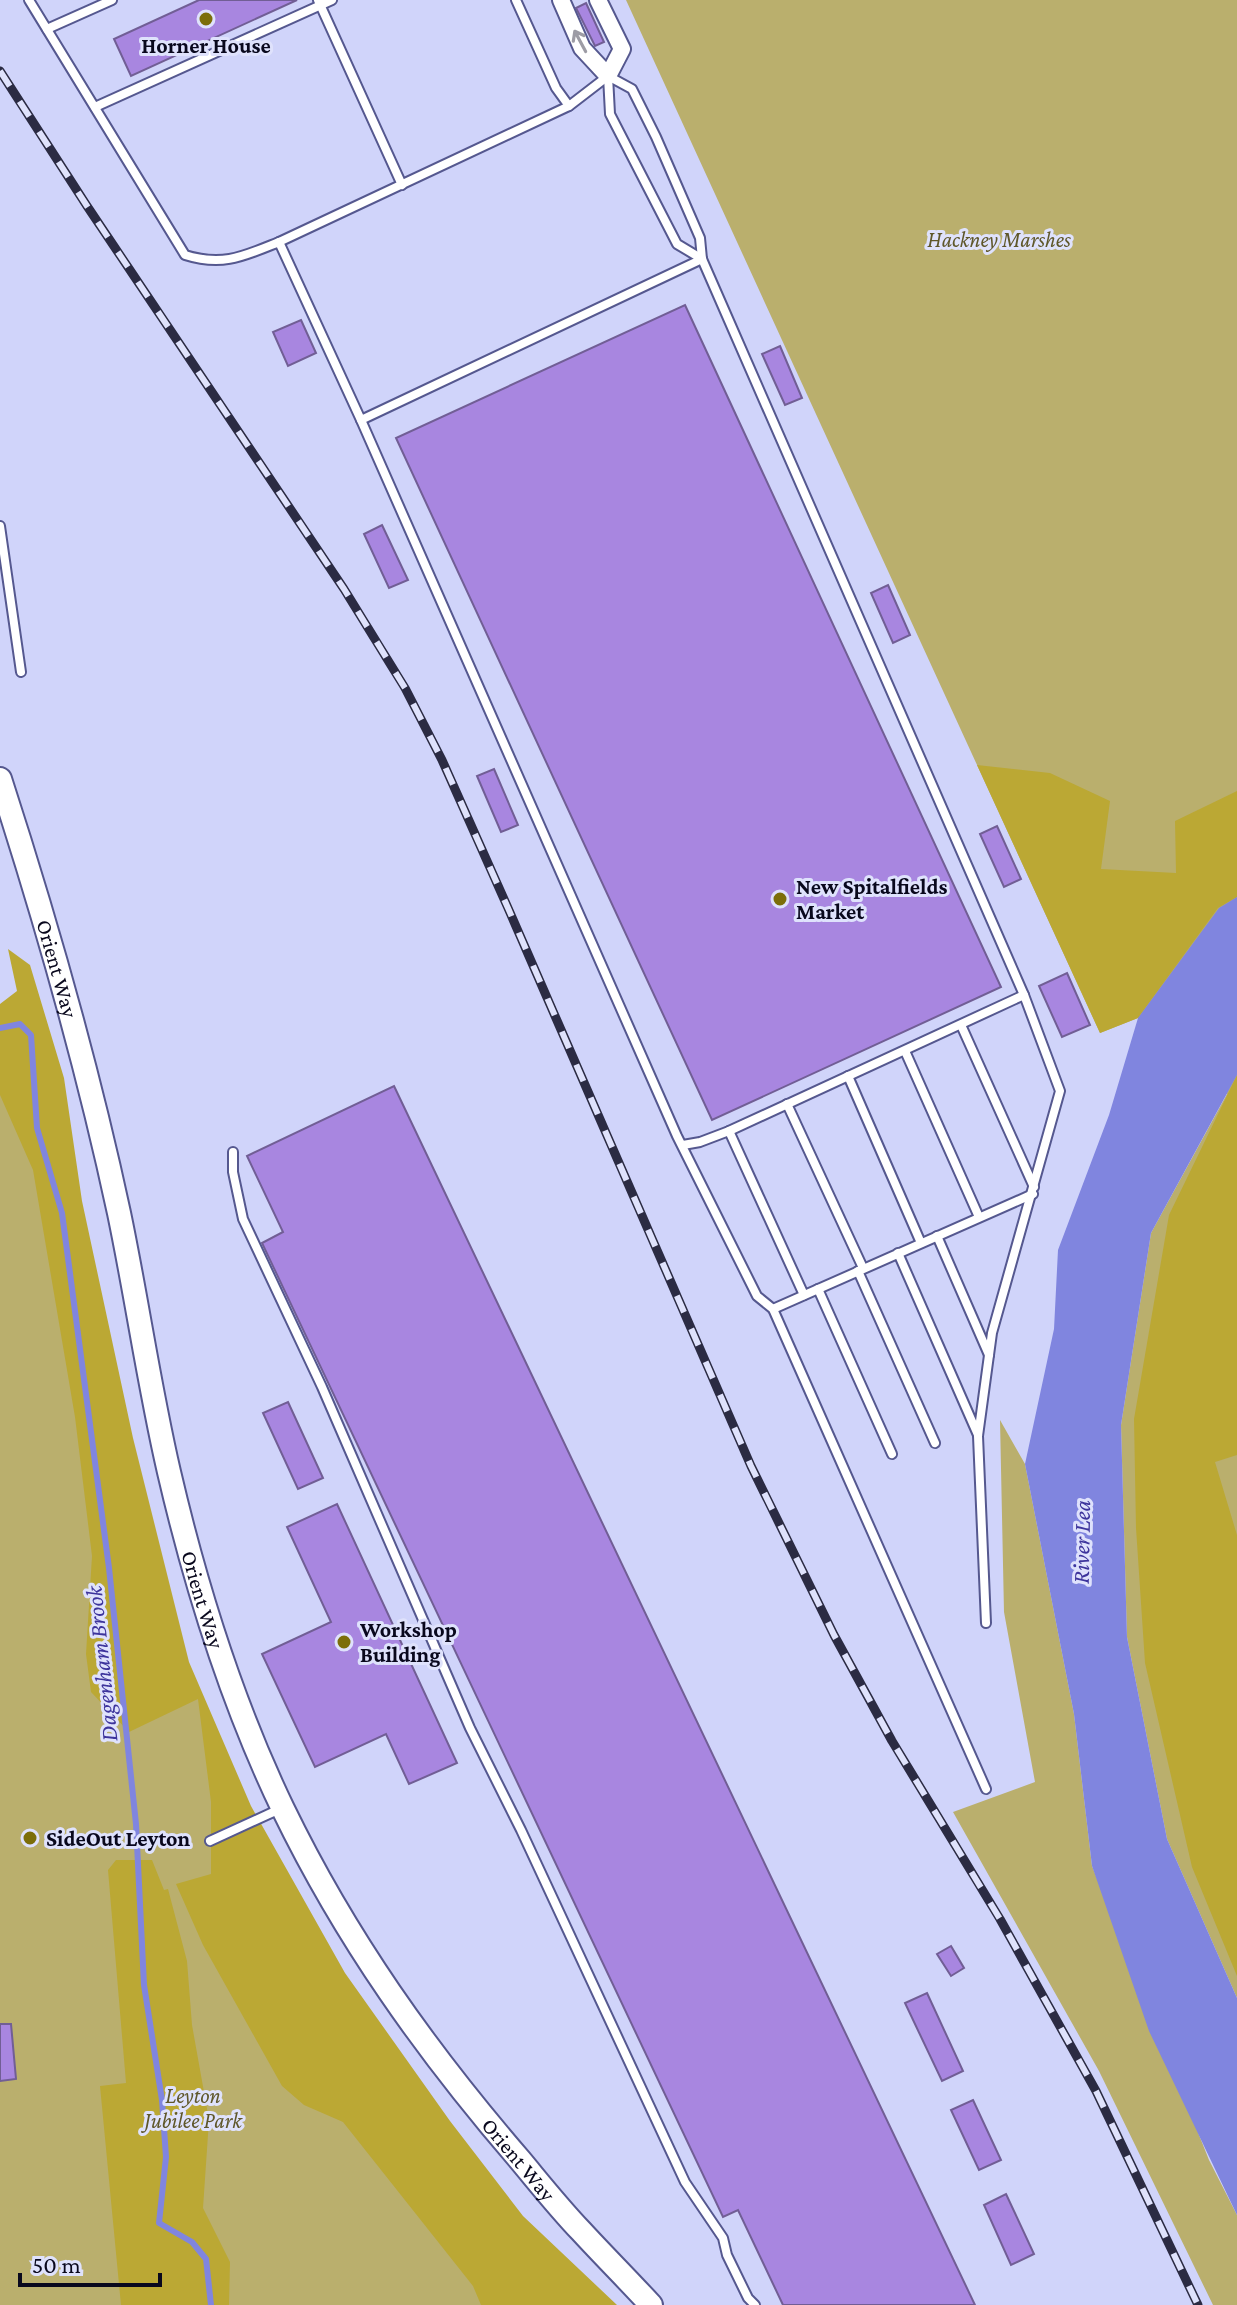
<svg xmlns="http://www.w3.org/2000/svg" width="1237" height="2305" font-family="'Crimson Pro',serif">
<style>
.green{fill:#baaf6d}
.forest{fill:#bba834}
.water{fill:#8085df}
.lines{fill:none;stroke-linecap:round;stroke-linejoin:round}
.stream{stroke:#8085df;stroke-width:6}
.building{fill:#a886e0;stroke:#715e95;stroke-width:2}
.lane-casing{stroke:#55588f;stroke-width:12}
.street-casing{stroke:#55588f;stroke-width:20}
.secondary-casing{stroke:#55588f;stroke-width:26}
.lane{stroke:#fff;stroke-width:8}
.street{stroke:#fff;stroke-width:16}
.secondary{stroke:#fff;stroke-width:22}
.rail-casing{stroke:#2b2b43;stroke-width:9}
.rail{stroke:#dfe2fc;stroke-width:6;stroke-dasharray:18;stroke-linecap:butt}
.oneway{stroke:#9d9ca5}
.poi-dot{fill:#7c6e0a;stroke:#dfe2fc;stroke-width:3}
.labels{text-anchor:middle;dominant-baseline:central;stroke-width:6;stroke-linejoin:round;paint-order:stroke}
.poi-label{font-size:22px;font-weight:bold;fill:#09081d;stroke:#dfe2fc;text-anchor:start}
.park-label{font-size:22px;font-style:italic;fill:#5f572a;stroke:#dfe2fc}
.street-label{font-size:22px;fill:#09081d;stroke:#dfe2fc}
.water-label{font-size:24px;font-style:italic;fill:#3d349c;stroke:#dfe2fc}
</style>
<rect width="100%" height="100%" fill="#d0d4fa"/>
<g class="green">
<path d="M626,0H1237V1998L1167,1839L1127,1637L1121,1425L1151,1233L1227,1094L1138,1018L1100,1033Z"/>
<path d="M0,1034L148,1544L210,1730L304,1929L459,2149L602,2305H0Z"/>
<path d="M1000,1420L1025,1464L1074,1714L1092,1866L1209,2160L1237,2215V2305H1213L1099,2071L953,1812L1035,1782L1004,1612Z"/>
</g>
<g class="forest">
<path d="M977,765L1050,773L1110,801L1101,869L1176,873L1175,821L1237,791V897L1218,908L1138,1018L1100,1033Z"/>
<path d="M8,949L30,965L64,1078L82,1201L133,1438L189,1662L251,1806L345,1973L450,2121L523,2216L617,2305H481L473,2286L343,2122L304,2105L282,2086L203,1945L176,1884L211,1874V1802L198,1699L129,1732L91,1692L86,1654L92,1556L75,1417L33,1170L0,1095V1004L17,991Z"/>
<path d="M1237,1075V1455L1215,1462L1237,1535V1976L1192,1867L1145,1663L1136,1528L1134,1419L1169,1215Z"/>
<path d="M116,1860H152L164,1890L168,1889L187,1961L192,2025L209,2120L203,2208L230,2262L229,2305H121L100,2086L126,2083L108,1870Z"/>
</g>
<path class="water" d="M1237,897V1075L1151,1233L1121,1425L1127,1637L1167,1839L1237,1998V2215L1149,2031L1092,1866L1074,1714L1025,1464L1054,1329L1058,1250L1109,1115L1138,1018L1219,908Z"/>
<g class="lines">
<path class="stream" d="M0,1028L20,1024L31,1035L37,1128L62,1213L109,1568L136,1824L144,1985L162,2100L166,2157L159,2223L192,2242L206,2259L211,2305"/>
</g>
<g class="building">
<path d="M199,0H297L131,76L114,39Z"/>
<path d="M586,3L604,42L595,46L576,8Z"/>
<path d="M685,305L1001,987L712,1120L396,438Z"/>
<path d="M301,320L316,353L288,366L273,332Z"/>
<path d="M780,346L802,398L785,405L762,354Z"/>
<path d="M382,525L408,580L389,588L364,534Z"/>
<path d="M888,585L910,635L893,643L871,593Z"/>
<path d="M494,769L518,825L501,832L477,776Z"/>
<path d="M997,826L1021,879L1004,887L980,834Z"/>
<path d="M1067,973L1090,1025L1062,1037L1039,986Z"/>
<path d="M394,1086L975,2305H783L738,2210L723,2217L262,1243L283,1232L247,1156Z"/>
<path d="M288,1402L323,1478L298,1489L263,1413Z"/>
<path d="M337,1504L457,1763L409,1784L386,1734L315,1767L262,1654L331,1622L287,1527Z"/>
<path d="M951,1946L964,1968L951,1976L937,1954Z"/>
<path d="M927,1993L963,2071L942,2081L905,2003Z"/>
<path d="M0,2024H11L16,2079L0,2081Z"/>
<path d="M973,2100L1001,2160L979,2170L951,2110Z"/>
<path d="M1006,2194L1034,2254L1011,2265L984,2205Z"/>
</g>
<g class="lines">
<g class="lane-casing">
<g id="lane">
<path d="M29,0L185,255C223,267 244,256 279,242L569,106L608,76"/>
<path d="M318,0L402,185"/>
<path d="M516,0L556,88L569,106"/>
<path d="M47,29L112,0"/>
<path d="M608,76L632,89L656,137L700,238L702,259L1024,995L1060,1091L992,1333L978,1436L986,1623"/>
<path d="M608,76L610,114L677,244L702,259"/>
<path d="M95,107L332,0"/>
<path d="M279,242L361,420L677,1136L757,1296L773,1309L986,1789"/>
<path d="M361,420L702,259"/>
<path d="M0,526L21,672"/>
<path d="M961,1025L1034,1187"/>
<path d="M905,1051L979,1217"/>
<path d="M848,1076L921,1243"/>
<path d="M787,1104L863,1268"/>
<path d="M729,1131L804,1295"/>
<path d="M683,1145L700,1142L729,1131L1024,995"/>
<path d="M233,1152V1172L243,1219L322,1387L470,1728L521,1830L685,2182L723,2238L727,2255L748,2298L755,2305"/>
<path d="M937,1236L989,1355"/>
<path d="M898,1253L978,1435"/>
<path d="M858,1271L935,1443"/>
<path d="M818,1289L892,1454"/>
<path d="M773,1309L1033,1194"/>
<path d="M210,1841L282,1808"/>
</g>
</g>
<g class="street-casing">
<path id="street" d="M561,0L582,48L608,76L622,49L598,0"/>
</g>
<g class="secondary-casing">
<g id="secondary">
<path id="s1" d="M0,779C47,924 87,1064 119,1213C137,1299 149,1386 169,1472C196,1588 231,1701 283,1809C346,1939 426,2051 520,2160C540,2184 559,2208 581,2231C604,2256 628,2280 651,2305"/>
</g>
</g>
<use href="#lane" class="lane"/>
<use href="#street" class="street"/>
<use href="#secondary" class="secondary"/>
<g class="rail-casing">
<path id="rail" d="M0,71L87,206L344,589L405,688L442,760L508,908L751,1466L834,1635L892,1741L1000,1919L1096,2091L1198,2305"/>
</g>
<use href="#rail" class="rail"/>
</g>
<defs><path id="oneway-shaft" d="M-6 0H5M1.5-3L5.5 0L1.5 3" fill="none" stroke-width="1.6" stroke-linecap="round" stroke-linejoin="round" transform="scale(2)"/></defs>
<use class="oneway" href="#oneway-shaft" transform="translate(580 41) rotate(-118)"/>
<g class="poi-dot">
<circle cx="206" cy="19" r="8"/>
<circle cx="780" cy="899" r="8"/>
<circle cx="344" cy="1642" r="8"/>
<circle cx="30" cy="1838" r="8"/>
</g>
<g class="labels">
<g class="poi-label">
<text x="206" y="45" text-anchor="middle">Horner House</text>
<text x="796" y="886">New Spitalfields<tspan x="796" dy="25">Market</tspan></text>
<text x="360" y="1629">Workshop<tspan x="360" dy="25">Building</tspan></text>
<text x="46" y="1838">SideOut Leyton</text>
</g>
<g class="park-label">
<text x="999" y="239">Hackney Marshes</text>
<text x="193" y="2095">Leyton<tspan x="193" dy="25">Jubilee Park</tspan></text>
</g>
<g class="street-label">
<text stroke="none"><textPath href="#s1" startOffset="198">Orient Way</textPath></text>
<text stroke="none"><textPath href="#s1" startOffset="846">Orient Way</textPath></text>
<text stroke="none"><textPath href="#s1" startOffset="1494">Orient Way</textPath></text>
</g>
<g class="water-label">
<text transform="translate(1081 1542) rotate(-89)">River Lea</text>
<text transform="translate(101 1664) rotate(-96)">Dagenham Brook</text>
</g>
</g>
<path d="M20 2273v12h140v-12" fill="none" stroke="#09081d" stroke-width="4"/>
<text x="32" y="2273" font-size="24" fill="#09081d" stroke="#dfe2fc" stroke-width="6" paint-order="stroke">50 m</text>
</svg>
